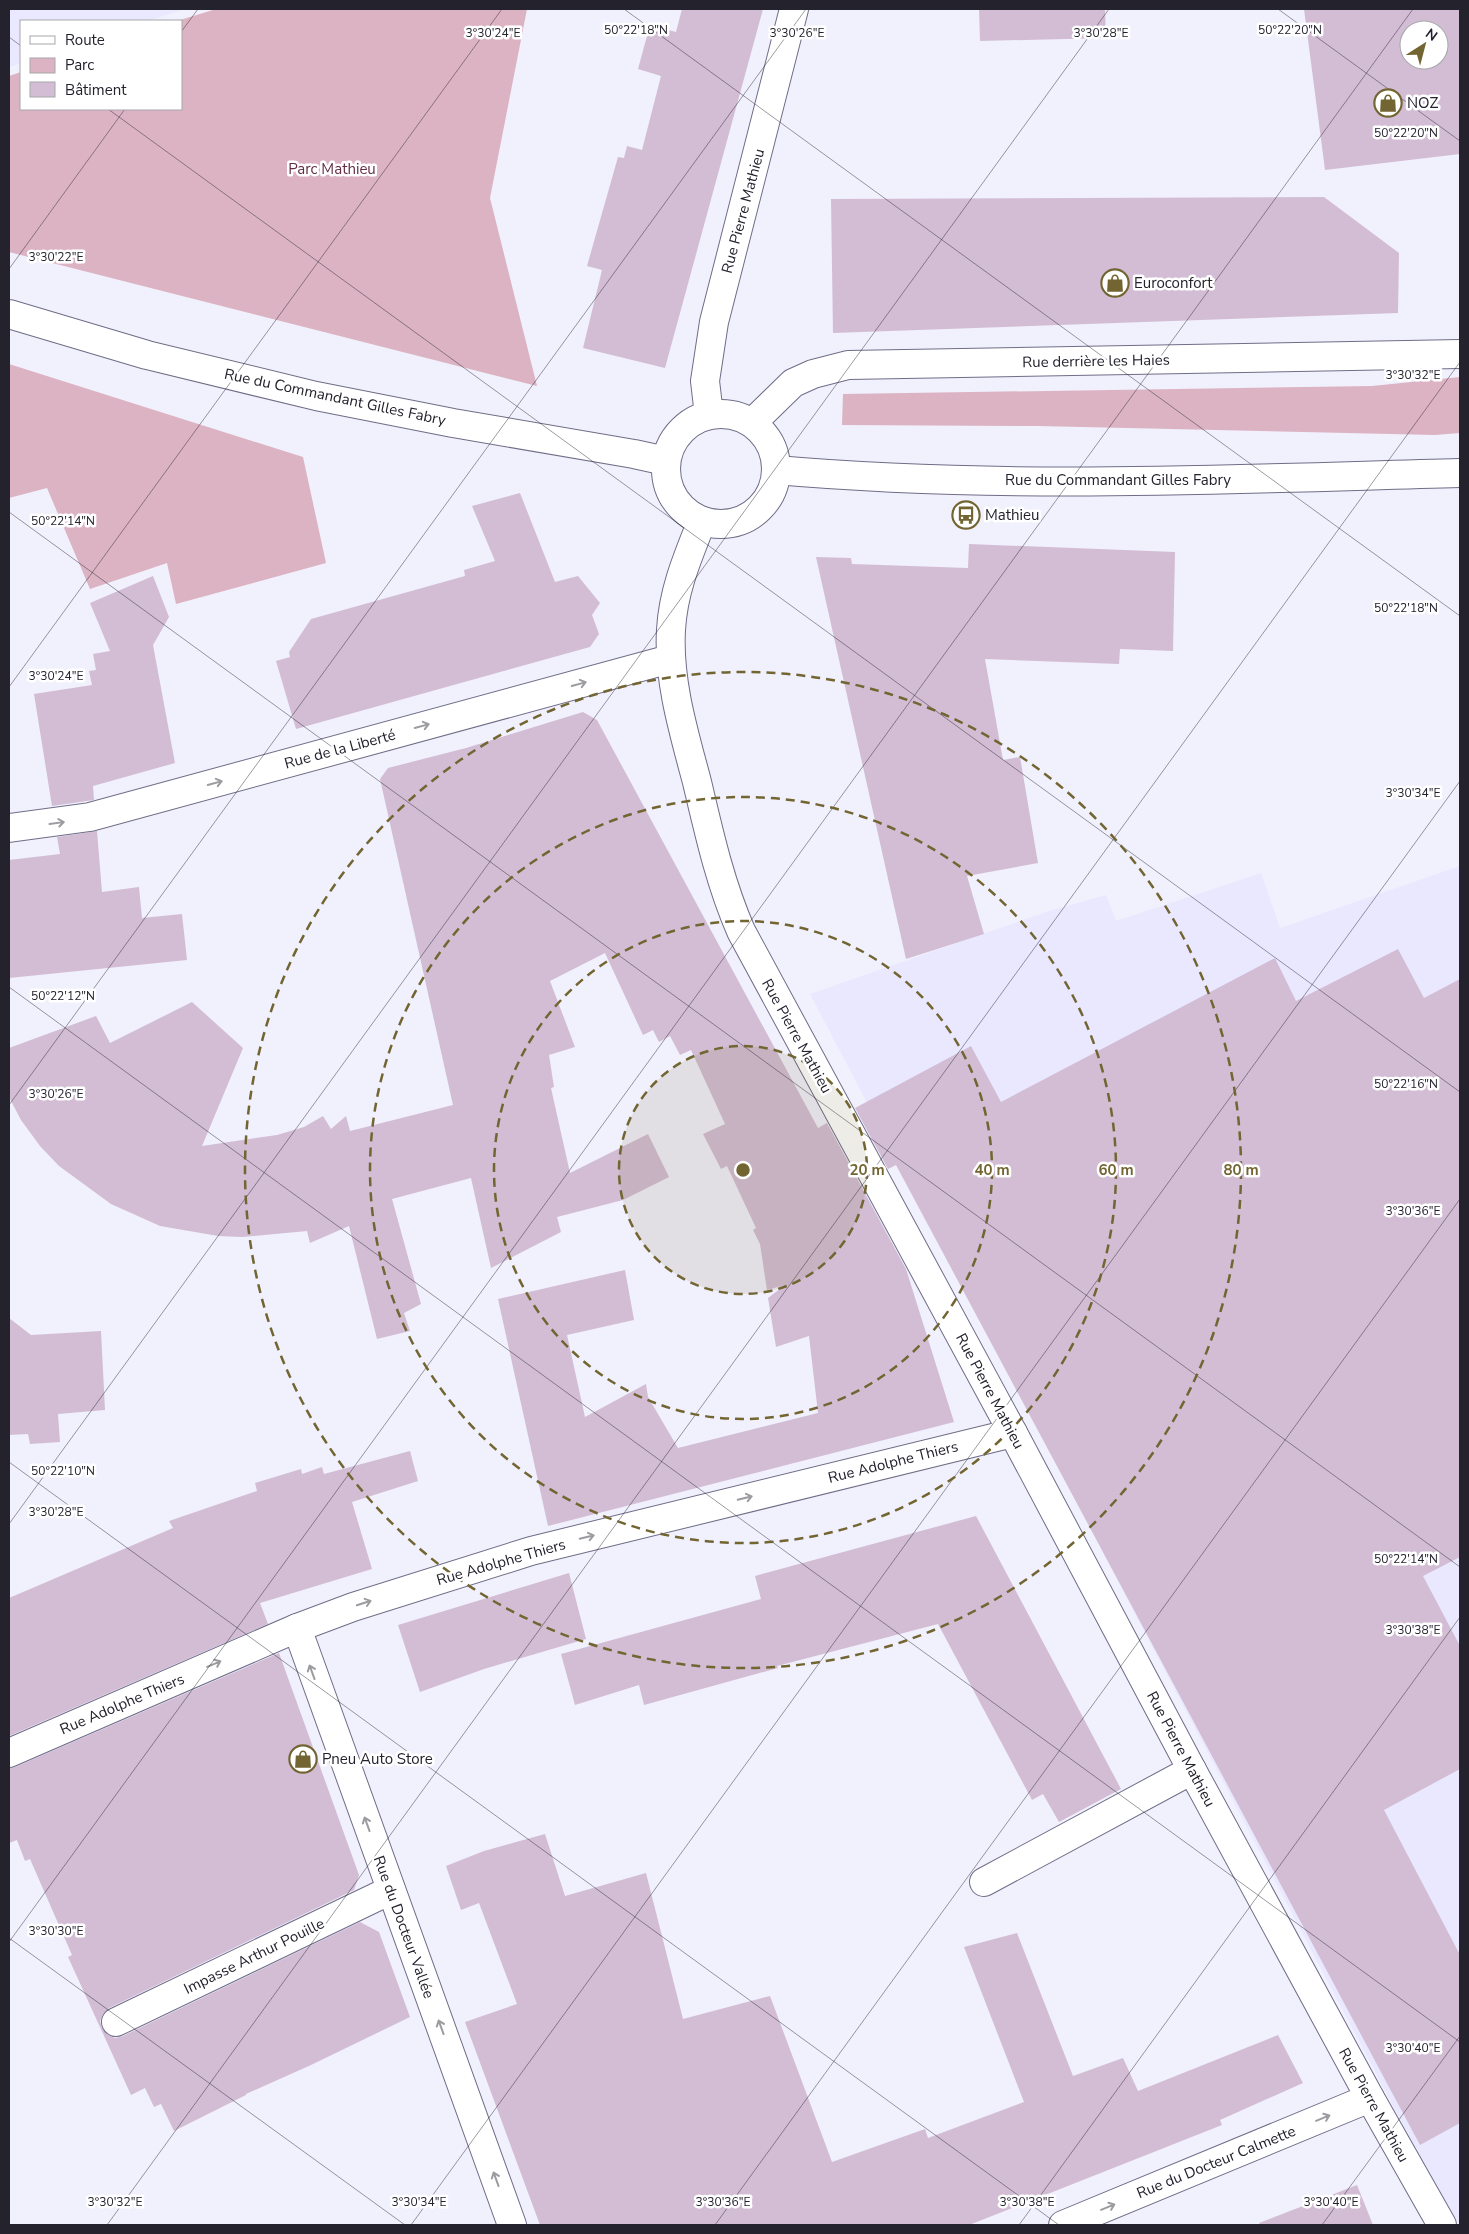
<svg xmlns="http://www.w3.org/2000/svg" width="1469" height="2234" font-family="'Nunito Sans',sans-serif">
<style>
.built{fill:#e9e8ff}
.green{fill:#dcb3c2}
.building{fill:#d2bdd5;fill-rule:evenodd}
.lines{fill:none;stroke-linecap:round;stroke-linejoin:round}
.minor-casing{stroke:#6f6d87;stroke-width:30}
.minor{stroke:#fff;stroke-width:28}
.oneway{stroke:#9c9ca0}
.ticks{fill:none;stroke:#23222d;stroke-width:1;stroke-opacity:0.45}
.ring{fill:none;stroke:#726532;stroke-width:2.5;stroke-dasharray:9 6}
.labels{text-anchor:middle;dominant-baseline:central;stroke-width:5;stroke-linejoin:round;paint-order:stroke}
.poi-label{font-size:15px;fill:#23222d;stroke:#fff;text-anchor:start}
.park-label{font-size:15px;fill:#632e45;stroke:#fff}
.street-label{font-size:15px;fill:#23222d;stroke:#fff}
.ticks-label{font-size:12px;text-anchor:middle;fill:#23222d;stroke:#fff;stroke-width:5;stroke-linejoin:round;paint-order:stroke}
.centre{fill:#726532;stroke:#fff;stroke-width:2.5}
.ring-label{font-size:15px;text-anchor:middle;font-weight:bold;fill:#726532;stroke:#fff;stroke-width:5;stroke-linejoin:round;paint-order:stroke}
</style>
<rect width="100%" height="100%" fill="#f1f0fd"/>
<g class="built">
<path d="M9,9H185L147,21H21V63L9,67Z"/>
<path d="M1460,866V2225L1425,2167L810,994L1049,911L1106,895L1116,921L1261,873L1280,928Z"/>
</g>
<g class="green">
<path d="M216,9H527L490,198L537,386L9,252V76L21,72V109H181V21H177Z"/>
<path d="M9,364L303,457L326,563L176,604L167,563L90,589L47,488L9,498Z"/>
<path d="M1460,377V433L1435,435L1038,426L842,425L843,394L1372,386Z"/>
</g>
<g class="building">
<path d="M682,9H763L665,368L583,348L602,270L587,266L618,157L624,158L627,146L642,150L661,76L638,69L650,25L676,32Z"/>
<path d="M979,9H1105L1106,38L980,41Z"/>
<path d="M1304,9H1460V154L1325,170ZM1409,30H1439V60H1409Z"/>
<path d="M1324,197L1399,253L1398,313L833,333L831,199Z"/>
<path d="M520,493L555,582L578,576L600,603L592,615L599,634L590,647L296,729L276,661L290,657L289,652L311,619L465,576L464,570L495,561L472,506Z"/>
<path d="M969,544L1175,552L1173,651L1120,649L1119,664L985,659L1003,760L1020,757L1038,863L967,876L984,934L906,959L816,557L851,558L852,564L968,568Z"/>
<path d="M153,576L169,617L153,645L175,763L93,786L94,800L52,806L34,694L92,685L89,671L96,670L93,654L110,651L90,603Z"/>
<path d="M583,712L597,720L818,1128L827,1123L906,1269L954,1422L548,1526L498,1299L625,1270L634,1320L567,1335L585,1417L646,1384L648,1397L678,1448L818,1413L809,1336L776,1347L768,1298L785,1285L767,1290L760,1244L753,1230L756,1228L727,1166L721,1169L703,1134L725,1124L691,1050L680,1055L670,1036L659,1042L653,1030L643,1035L605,953L550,981L575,1047L549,1055L554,1087L551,1088L570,1173L648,1134L669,1177L623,1200L557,1217L561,1232L491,1268L471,1178L392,1199L421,1304L404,1313L410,1331L377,1339L349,1226L310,1243L307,1231L242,1237L218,1236L160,1226L111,1204L59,1166L40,1146L21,1120L9,1097V1048L96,1016L110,1043L192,1002L243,1048L202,1146L277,1135L304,1127L323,1116L331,1129L346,1116L350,1131L453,1105L380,779L388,768L466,748Z"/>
<path d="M97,831L102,892L139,887L142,918L182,914L187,960L9,978V860L60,854L57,837Z"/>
<path d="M1398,949L1424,998L1460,979V1557L1423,1576L1460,1646V1769L1384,1810L1460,1955V2123L1420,2145L896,1165L888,1169L855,1108L971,1046L1001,1102L1275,958L1296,1001Z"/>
<path d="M9,1318L31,1335L101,1331L105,1410L58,1414L60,1442L30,1444L28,1434L9,1435Z"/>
<path d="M410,1451L418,1481L352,1502L372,1569L260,1603L268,1624L9,1736V1598L173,1528L169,1521L257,1491L255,1483L301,1469L302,1474L322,1467L324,1474Z"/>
<path d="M976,1516L1121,1789L1059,1822L1043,1794L1032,1800L938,1624L777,1666L778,1668L644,1705L639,1685L575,1705L561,1654L761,1599L755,1576Z"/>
<path d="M569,1573L586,1639L484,1669L420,1692L398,1625Z"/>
<path d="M279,1653L359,1875L354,1890L109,2008L103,2014L100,2021L102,2028L108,2035L115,2038L123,2036L360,1922L379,1932L410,2017L311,2065L246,2094V2095L174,2131L161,2104L154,2107L145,2088L131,2095L68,1957L72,1955L30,1859L25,1861L17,1840L9,1843V1768L15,1767Z"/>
<path d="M545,1834L565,1896L646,1873L683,2019L770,1996L832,2162L925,2129L928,2138L1024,2102L964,1947L1017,1933L1073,2076L1123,2058L1138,2091L1278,2035L1303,2083L1220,2120L1222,2125L969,2225H540L465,2022L517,2004L479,1903L461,1910L446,1866L484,1851Z"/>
<path d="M1357,2185L1373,2225H1260L1259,2223Z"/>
</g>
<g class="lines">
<g class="minor-casing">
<g id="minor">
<path d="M9,314L147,355L316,396L453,423L634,454L666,461"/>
<circle cx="721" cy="469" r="55"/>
<path d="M709,415L705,381L714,322L794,9"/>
<path d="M752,423L793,383L813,374L848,365L1460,354"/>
<path d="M776,470C1004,490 1232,479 1460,473"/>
<path d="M702,521C688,556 673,591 671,630C668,681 684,733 697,782C709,833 720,883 741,931L1013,1433L1192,1770L1370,2098L1442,2225"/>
<path d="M9,828L90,817L670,659"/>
<path d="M297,1628L512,2225"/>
<path d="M9,1753L297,1628L353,1607L531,1551L1013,1433"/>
<path d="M984,1882L1192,1770"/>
<path d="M116,2022L391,1890"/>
<path d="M1063,2225L1370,2098"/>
</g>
</g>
<use href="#minor" class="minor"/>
</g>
<defs><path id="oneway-shaft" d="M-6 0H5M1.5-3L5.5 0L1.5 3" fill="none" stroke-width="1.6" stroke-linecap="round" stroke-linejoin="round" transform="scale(1.25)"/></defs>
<g class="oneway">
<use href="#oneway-shaft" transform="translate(579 684) rotate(-15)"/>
<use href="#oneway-shaft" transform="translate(422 726) rotate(-15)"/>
<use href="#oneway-shaft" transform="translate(215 783) rotate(-15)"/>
<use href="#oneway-shaft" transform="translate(57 823) rotate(-8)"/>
<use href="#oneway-shaft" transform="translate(745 1498) rotate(-14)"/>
<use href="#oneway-shaft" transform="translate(587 1537) rotate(-14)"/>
<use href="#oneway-shaft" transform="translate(364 1603) rotate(-18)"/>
<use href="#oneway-shaft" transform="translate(214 1664) rotate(-23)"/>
<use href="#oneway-shaft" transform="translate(312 1672) rotate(-110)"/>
<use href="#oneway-shaft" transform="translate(367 1824) rotate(-110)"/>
<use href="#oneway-shaft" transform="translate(441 2027) rotate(-110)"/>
<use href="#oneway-shaft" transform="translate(1323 2118) rotate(-22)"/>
<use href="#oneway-shaft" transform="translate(496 2179) rotate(-110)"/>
<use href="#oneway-shaft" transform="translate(1108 2207) rotate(-22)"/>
</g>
<path class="ticks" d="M624,9L1460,616M1278,9L1460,141M181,32L198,9M9,37L21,46M108,109L1460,1092M9,269L125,109M9,512L1460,1567M9,687L502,9M9,987L1460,2042M9,1105L806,9M9,1462L1059,2225M9,1524L1109,9M9,1938L405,2225M9,1942L1413,9M107,2225L1460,362M411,2225L1460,781M715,2225L1460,1199M1019,2225L1460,1617M1322,2225L1460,2036"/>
<circle cx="743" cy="1170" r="124" fill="#726532" fill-opacity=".12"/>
<g class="ring">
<circle cx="743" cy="1170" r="124"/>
<circle cx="743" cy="1170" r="249"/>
<circle cx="743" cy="1170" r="373"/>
<circle cx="743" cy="1170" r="498"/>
</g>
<defs>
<g id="shop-ring" transform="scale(1.4375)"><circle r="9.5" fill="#fff" stroke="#726532" stroke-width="1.5"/><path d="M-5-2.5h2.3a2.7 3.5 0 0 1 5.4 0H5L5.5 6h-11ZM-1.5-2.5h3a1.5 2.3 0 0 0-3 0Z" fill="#726532"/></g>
<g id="bus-ring" transform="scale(1.4375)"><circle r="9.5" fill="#fff" stroke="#726532" stroke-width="1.5"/><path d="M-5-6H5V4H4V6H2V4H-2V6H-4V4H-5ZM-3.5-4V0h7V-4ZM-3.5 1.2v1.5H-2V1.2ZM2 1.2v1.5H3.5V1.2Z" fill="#726532"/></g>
</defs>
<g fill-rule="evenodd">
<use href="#shop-ring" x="1388" y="103"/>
<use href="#shop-ring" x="1115" y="283"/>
<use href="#bus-ring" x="966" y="515"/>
<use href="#shop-ring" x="303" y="1759"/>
</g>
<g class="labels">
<g class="poi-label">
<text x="1407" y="103">NOZ</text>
<text x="1134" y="283">Euroconfort</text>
<text x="985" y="515">Mathieu</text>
<text x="322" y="1759">Pneu Auto Store</text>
</g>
<g class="park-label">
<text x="332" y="169">Parc Mathieu</text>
</g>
<g class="street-label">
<text transform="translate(743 211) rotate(-75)">Rue Pierre Mathieu</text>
<text transform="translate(1096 361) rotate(-1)">Rue derrière les Haies</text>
<text transform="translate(335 397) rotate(12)">Rue du Commandant Gilles Fabry</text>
<text x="1118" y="480">Rue du Commandant Gilles Fabry</text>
<text transform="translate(340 749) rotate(-15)">Rue de la Liberté</text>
<text transform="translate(797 1036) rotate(61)">Rue Pierre Mathieu</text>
<text transform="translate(990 1391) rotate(62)">Rue Pierre Mathieu</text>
<text transform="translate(893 1462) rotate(-14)">Rue Adolphe Thiers</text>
<text transform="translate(501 1562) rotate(-16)">Rue Adolphe Thiers</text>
<text transform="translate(122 1704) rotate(-23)">Rue Adolphe Thiers</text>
<text transform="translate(1181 1749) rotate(62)">Rue Pierre Mathieu</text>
<text transform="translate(404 1927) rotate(70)">Rue du Docteur Vallée</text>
<text transform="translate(254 1956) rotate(-26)">Impasse Arthur Pouille</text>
<text transform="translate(1374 2105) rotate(61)">Rue Pierre Mathieu</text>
<text transform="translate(1216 2162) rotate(-22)">Rue du Docteur Calmette</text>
</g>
</g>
<g class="ticks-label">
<text x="636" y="34">50°22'18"N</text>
<text x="1290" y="34">50°22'20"N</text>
<text x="493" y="37">3°30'24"E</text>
<text x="797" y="37">3°30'26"E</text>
<text x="1101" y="37">3°30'28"E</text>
<text x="1406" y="137">50°22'20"N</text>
<text x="56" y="261">3°30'22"E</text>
<text x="1413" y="379">3°30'32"E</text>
<text x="63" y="525">50°22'14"N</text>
<text x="1406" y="612">50°22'18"N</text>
<text x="56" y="680">3°30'24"E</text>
<text x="1413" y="797">3°30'34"E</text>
<text x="63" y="1000">50°22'12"N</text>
<text x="1406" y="1088">50°22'16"N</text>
<text x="56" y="1098">3°30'26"E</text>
<text x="1413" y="1215">3°30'36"E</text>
<text x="63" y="1475">50°22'10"N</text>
<text x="56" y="1516">3°30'28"E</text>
<text x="1406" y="1563">50°22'14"N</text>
<text x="1413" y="1634">3°30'38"E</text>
<text x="56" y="1935">3°30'30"E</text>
<text x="1413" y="2052">3°30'40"E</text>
<text x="115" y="2206">3°30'32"E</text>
<text x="419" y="2206">3°30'34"E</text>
<text x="723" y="2206">3°30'36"E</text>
<text x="1027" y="2206">3°30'38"E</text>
<text x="1331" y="2206">3°30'40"E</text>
</g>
<circle cx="743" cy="1170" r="8" class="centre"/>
<g class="ring-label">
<text x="867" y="1175">20 m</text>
<text x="992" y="1175">40 m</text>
<text x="1116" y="1175">60 m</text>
<text x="1241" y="1175">80 m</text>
</g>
<rect width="1469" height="2234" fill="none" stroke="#23222d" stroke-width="20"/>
<rect x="20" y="20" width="162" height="90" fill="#ffffff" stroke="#a7a7ab"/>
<rect x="30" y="36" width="25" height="8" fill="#ffffff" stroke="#a7a7ab"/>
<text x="65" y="45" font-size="15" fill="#23222d">Route</text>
<rect x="30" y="58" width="25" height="15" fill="#dcb3c2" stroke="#a7a7ab"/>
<text x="65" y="70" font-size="15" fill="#23222d">Parc</text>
<rect x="30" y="82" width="25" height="15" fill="#d2bdd5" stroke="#a7a7ab"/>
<text x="65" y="95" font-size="15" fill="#23222d">Bâtiment</text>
<g transform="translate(1424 45) rotate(36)"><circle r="24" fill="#ffffff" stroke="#a7a7ab"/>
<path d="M0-4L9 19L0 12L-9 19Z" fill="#726532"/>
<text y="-8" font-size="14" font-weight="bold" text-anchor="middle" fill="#23222d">N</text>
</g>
</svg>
